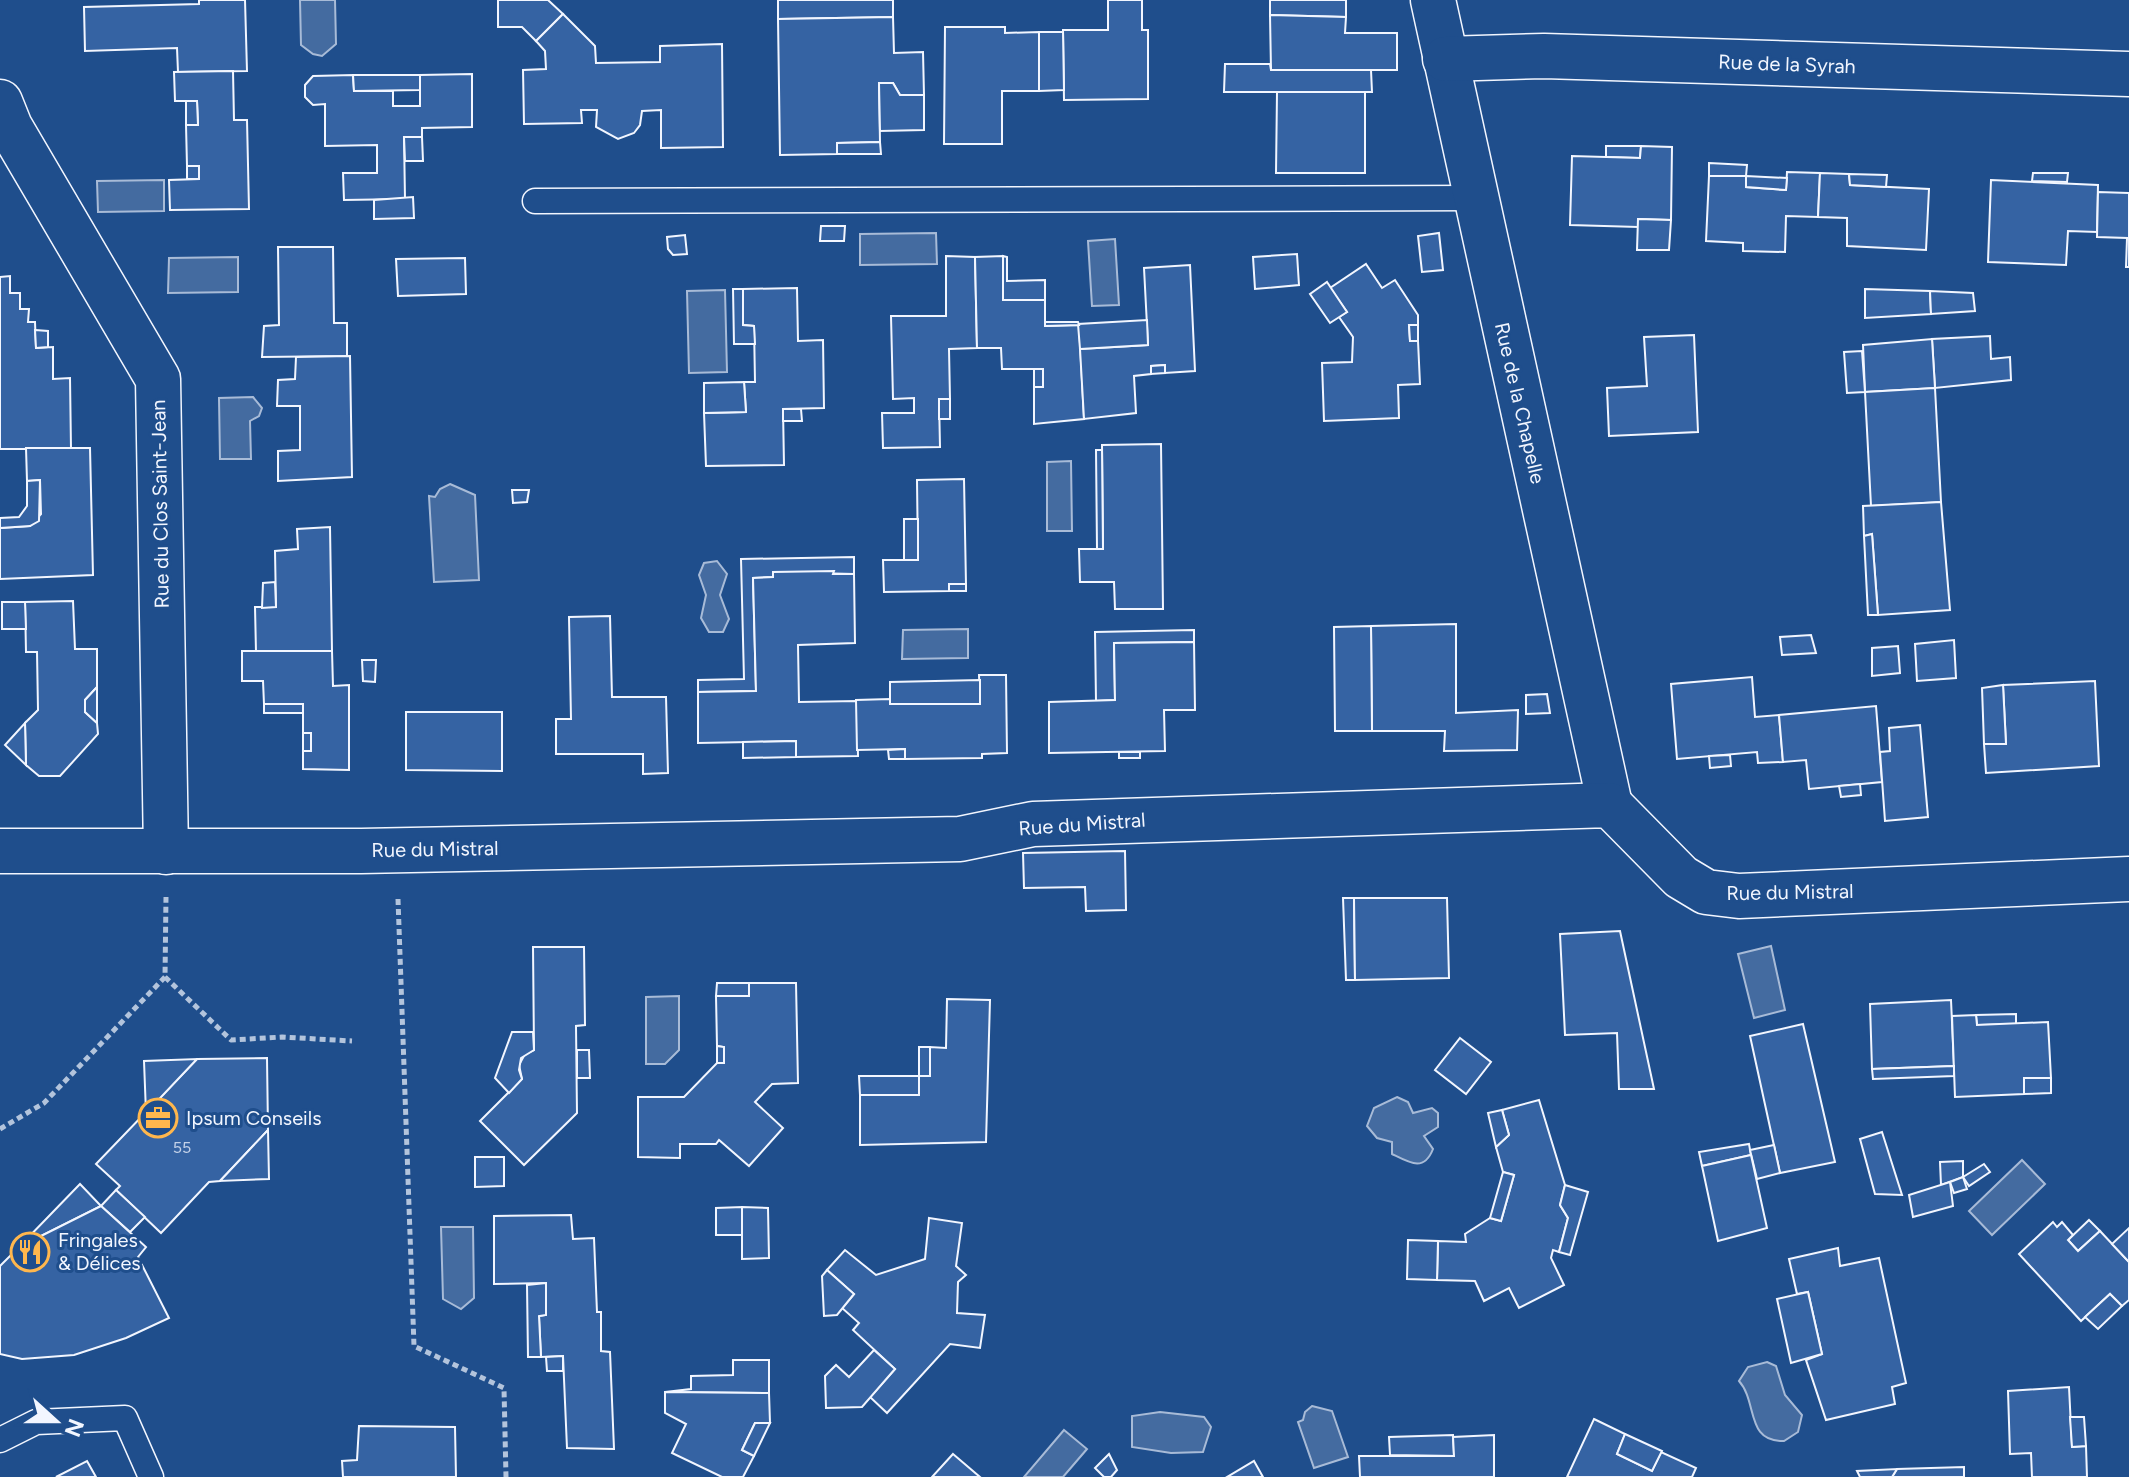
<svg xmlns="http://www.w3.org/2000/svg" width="2129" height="1477" font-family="Figtree,sans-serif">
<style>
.water{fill:#446ba0;stroke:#a8bbd7;stroke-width:2}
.building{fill:#3563a3;stroke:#f2f6ff;stroke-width:2}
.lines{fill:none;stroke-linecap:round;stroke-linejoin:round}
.service-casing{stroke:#f2f6ff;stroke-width:27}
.minor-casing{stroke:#f2f6ff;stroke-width:47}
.path{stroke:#b3c4dc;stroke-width:5;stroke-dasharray:6 4;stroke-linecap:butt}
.service{stroke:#1f4e8c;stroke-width:24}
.minor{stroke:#1f4e8c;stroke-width:44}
.labels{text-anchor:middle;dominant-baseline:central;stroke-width:6;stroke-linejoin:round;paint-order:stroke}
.number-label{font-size:16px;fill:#c3d1e8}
.street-label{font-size:20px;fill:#f2f6ff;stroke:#1f4e8c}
.poi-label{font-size:20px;fill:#f2f6ff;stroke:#1f4e8c;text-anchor:start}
</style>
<rect width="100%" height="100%" fill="#1f4e8c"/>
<g class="water">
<path d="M300,0H335L336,44L322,56L313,54L301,45Z"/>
<path d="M164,180V211L98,212L97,181Z"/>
<path d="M936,233L937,264L860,265V234Z"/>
<path d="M1115,239L1119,305L1092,306L1088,241Z"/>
<path d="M238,257V292L168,293L169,258Z"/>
<path d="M725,290L727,372L689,373L687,291Z"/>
<path d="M253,397L262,408L259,416L250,421L251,459H220L219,398Z"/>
<path d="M1071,461L1072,531H1047V462Z"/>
<path d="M450,484L475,495L479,580L434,582L429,496L435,497L440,489Z"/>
<path d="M717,561L727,574L720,595L729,619L723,632H709L701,618L706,595L699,575L704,563Z"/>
<path d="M968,629V658L902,659L903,630Z"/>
<path d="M1771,946L1785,1010L1754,1018L1738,954Z"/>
<path d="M679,996V1050L665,1064H646V997Z"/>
<path d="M1397,1097L1408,1102L1413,1113L1432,1108L1438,1113V1127L1424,1136L1433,1149C1424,1172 1410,1163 1392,1154V1142L1377,1138L1367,1126L1374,1108Z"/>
<path d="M2022,1160L2045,1184L1992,1235L1969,1211Z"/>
<path d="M441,1227H473L474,1298L461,1309L443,1299Z"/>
<path d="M1767,1362L1776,1366L1785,1395L1802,1415L1798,1432L1784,1441C1745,1442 1758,1402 1739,1381L1748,1367Z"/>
<path d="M1312,1406L1332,1411L1348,1457L1314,1468L1298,1422L1303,1420L1305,1412Z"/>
<path d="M1160,1412L1204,1417L1211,1427L1203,1452L1171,1453L1132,1447V1416Z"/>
<path d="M1064,1430L1087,1449L1063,1477H1024Z"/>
</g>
<g class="building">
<path d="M199,0H245L247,71L178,72L177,48L85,51L84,7L199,4Z"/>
<path d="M498,0H548L563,14L536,41L522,27H498Z"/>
<path d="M778,0H893V17L778,19Z"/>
<path d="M1108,0H1142V30H1148V99L1064,100L1063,30H1108Z"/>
<path d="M1270,0H1346V17L1270,15Z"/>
<path d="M563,14L595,46L596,63L660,62V46L722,44L723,147L661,148V110L642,111L640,125L634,133L618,139L596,127L597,110H581L582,123L524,124L523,70L546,69L545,51L536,41Z"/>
<path d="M1270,15L1346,17L1345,33H1397V70H1271Z"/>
<path d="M893,17L894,53L923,52L924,95H900L893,83H879L880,142L837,143V154L780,155L778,19Z"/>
<path d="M945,27H1005V33L1039,32V91H1002V144H944Z"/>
<path d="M1039,32H1063L1064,90L1039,91Z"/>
<path d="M1225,64H1270L1271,70H1371L1372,92H1224Z"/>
<path d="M233,71L234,120H247L249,209L170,210L169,180L199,179V166H187L186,125H198L197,101H175L174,72Z"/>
<path d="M472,74V127L422,128V137H404L405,199L344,200L343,173H377V145L325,146V104L313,105L305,97V85L313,76L353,75L354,91H393V106H420V75Z"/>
<path d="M353,75H420V90L354,91Z"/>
<path d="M879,83H893L900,95H924V130L880,131Z"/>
<path d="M1277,92H1365V173H1276Z"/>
<path d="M186,101H197L198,125H186Z"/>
<path d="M404,137H422L423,161H405Z"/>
<path d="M880,142L881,154H837V143Z"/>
<path d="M1606,146H1641L1640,158L1606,157Z"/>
<path d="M1641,146L1672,147L1671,220L1638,219V227L1570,225L1572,156L1640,158Z"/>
<path d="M1709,163L1747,165L1746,176H1709Z"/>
<rect x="187" y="166" width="12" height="13"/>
<path d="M1787,172L1820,173L1818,217L1786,216L1785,252L1743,251V243L1706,241L1709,176H1746V187L1786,190Z"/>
<path d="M1820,173L1849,174L1850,185L1929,189L1926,250L1847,246V218L1818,217Z"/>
<path d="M2033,173H2068L2067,182L2032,181Z"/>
<path d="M1849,174L1887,175L1886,187L1850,185Z"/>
<path d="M1746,176L1787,178L1786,190L1746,187Z"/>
<path d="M1991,180L2098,185L2097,232L2068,231L2066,265L1988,262Z"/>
<path d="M2098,192L2129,193V267H2126L2127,238L2097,237Z"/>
<path d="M413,197L414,218L374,219V200Z"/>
<path d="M1638,219L1671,220L1669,250H1637Z"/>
<path d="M821,226H845L844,241H820Z"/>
<path d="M1439,233L1443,270L1422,272L1418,236Z"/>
<path d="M685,235L687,254L673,255L668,249L667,237Z"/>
<path d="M278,247H333L334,323H347V356L262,357L264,326L279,325Z"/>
<path d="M1297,254L1299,285L1255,289L1253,257Z"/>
<path d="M946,256L975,257L977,348L949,349L950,399H939L940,447L883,448L882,413H914V398L893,399L891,316H946Z"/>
<path d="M1003,256L1007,257V281L1045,280V300H1003Z"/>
<path d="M1003,256V300H1045V326L1079,325L1084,419L1034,424V387H1043V369H1002L1001,348H977L975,257Z"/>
<path d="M465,258L466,294L398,296L396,259Z"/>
<path d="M1366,264L1382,288L1395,280L1418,315V325H1409L1410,341H1418L1420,384L1398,385L1399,418L1324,421L1322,363L1352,362L1353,337L1339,317L1347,312L1330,288Z"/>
<path d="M1190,265L1195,371L1165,373V365L1151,366V374L1134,376L1136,413L1084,419L1080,349L1148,345L1144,268Z"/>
<path d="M10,276V293H20V309H29L28,322H35L36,348L53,347V379L70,378L71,449H0V277Z"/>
<path d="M1327,282L1347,312L1330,323L1310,294Z"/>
<path d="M797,288L798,341L823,340L824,408L783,409L784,465L706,466L704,413L746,412L744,382H755L754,326L743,325V289Z"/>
<path d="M733,289H743V325L754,326L755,344H734Z"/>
<path d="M1865,289L1930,291L1931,314L1865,318Z"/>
<path d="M1930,291L1973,293L1975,311L1931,314Z"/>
<path d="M1147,320L1148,345L1080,349L1078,324Z"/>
<path d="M1045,322H1078L1079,325L1045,326Z"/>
<path d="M1409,325H1418V341H1410Z"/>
<path d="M35,330L48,331V347L36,348Z"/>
<path d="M1694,335L1698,432L1609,436L1607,388L1647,386L1644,337Z"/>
<path d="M1990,336L1991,359L2010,357L2011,380L1935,388L1932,339Z"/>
<path d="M1932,339L1935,388L1865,392L1863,345Z"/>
<path d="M1862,351L1865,392L1847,393L1844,352Z"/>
<path d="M350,356L352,477L278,481V451L300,450V406H277L278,380L295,379L296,357Z"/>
<path d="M1165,365V373L1151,374V366Z"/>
<rect x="1034" y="369" width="9" height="18"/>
<path d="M744,382L746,412L704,413V383Z"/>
<path d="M1935,388L1941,502L1871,506L1865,392Z"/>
<rect x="939" y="399" width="11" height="20"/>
<path d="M783,409H801L802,421H783Z"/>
<path d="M1161,444L1163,609H1115L1114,582H1080L1079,549H1103L1102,445Z"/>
<path d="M26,448H90L93,575L0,579V528L30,526L41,514L40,480L27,481Z"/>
<path d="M1096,450H1102L1103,549H1097Z"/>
<path d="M964,479L966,584H949V591L884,592L883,560H918L917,480Z"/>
<path d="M40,480L39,521L30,526L0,528V518L19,517L27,506V481Z"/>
<path d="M512,490H529L527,502L513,503Z"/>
<path d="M1941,502L1950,610L1878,615L1872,534L1864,536L1863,506Z"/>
<rect x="904" y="519" width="14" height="41"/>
<path d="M330,527L332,651L256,652L255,607H276L275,551L298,549L297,529Z"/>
<path d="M1872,534L1878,615H1868L1864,536Z"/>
<path d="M854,557V574L773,572V577L753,578L756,691L698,692V680L744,679L741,559Z"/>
<path d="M834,571L833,574H854L855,643L798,645L799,702L857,701L858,756L796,757V741L698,743V692L756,691L753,578L773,577V572Z"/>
<path d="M275,582L276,607L262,608L263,583Z"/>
<rect x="949" y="584" width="17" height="7"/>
<path d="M73,601L75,649H97V687L85,700V712L97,723L98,734L60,776H39L26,765L25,723L38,710L37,652H26L25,602Z"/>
<path d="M2,602H25L26,629H2Z"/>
<path d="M610,616L612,697H666L668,773L643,774V754H556V719H571L569,617Z"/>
<path d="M1456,624V713L1518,710L1517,750L1444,751L1445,731H1372L1371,626Z"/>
<path d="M1371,626L1372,731H1335L1334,627Z"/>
<path d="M1194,630V642L1114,643L1115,700L1096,701L1095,632Z"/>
<path d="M1811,635L1816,653L1782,655L1780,637Z"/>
<path d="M1954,640L1956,678L1917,681L1915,644Z"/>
<path d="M1194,642L1195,710H1164L1165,751L1049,753V702L1115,700L1114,643Z"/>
<path d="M1898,646L1900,673L1872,676V648Z"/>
<path d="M242,651H332L333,686L349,685V770L303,769V751H311V733H303V704H264L263,681H242Z"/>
<path d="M362,660H376L375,682L363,681Z"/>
<path d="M979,675H1006L1007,753L982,754V758L905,759V749L857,750L856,700L890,699V704H980Z"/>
<path d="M1752,677L1755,717L1779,715L1783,762L1758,763L1757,752L1677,759L1671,684Z"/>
<path d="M980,680V704H890V682Z"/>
<path d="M2095,681L2099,766L1986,773L1984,744H2006L2003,685Z"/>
<path d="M2003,685L2006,744H1984L1982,688Z"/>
<path d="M97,687V723L85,712V700Z"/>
<path d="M1547,694L1550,713L1526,714V695Z"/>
<rect x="264" y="704" width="39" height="9"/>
<path d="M1876,706L1882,782L1809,789L1806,760L1783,762L1779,715Z"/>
<path d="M406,712H502V771L406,770Z"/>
<path d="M25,723L26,765L5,745Z"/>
<path d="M1920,725L1928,817L1885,821L1880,752L1890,751L1889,728Z"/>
<rect x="303" y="733" width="8" height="18"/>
<path d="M796,741V757L743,758V742Z"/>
<path d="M905,749V759H889L888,750Z"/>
<rect x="1119" y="752" width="21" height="6"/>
<path d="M1730,755L1731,766L1710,768L1709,756Z"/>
<path d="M1860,784L1861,795L1841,797L1839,786Z"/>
<path d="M1125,851L1126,910L1086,911L1085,887L1024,888L1023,853Z"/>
<path d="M1343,898H1354L1355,980H1346Z"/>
<path d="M1354,898H1447L1449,978L1355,980Z"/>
<path d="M1620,931L1654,1089H1619L1617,1033L1565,1035L1560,934Z"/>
<path d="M533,947H584L585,1025L576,1026L577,1113L524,1165L480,1121L522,1079L519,1065L525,1054L534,1050Z"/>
<path d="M717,983H749V996H716Z"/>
<path d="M749,983H796L798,1083L772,1084L755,1102L783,1128L749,1166L719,1140L716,1144H680V1158L638,1157V1097H684L717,1063H724V1047L717,1046L716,996H749Z"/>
<path d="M947,999L990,1000L986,1142L860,1145V1095H919V1076H930V1047L946,1048Z"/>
<path d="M1951,1000L1954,1066L1872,1069L1870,1004Z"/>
<path d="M2016,1014V1024L1977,1025L1976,1015Z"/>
<path d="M1976,1015L1977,1025L2048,1022L2051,1078H2024V1094L1955,1097L1952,1016Z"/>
<path d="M1803,1024L1835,1162L1780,1173L1750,1036Z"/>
<path d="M512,1032H533L534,1050L521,1058L519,1070L522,1079L509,1093L495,1078Z"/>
<path d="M1460,1038L1491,1062L1466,1094L1435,1070Z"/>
<path d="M717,1046L724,1047V1063H717Z"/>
<rect x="919" y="1047" width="11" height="29"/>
<path d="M577,1050H589L590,1078H577Z"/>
<path d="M267,1058L268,1130L220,1181L209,1182L161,1233L116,1190L120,1186L96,1164L197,1059Z"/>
<path d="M197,1059L146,1113L144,1061Z"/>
<path d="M1954,1066V1076L1873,1079L1872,1069Z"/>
<path d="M859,1076H919V1095H860Z"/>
<path d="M2024,1078H2051V1093L2024,1094Z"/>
<path d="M1539,1100L1565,1185L1560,1205L1568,1218L1559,1252L1553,1250L1551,1258L1564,1285L1519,1308L1509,1288L1484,1301L1475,1281L1437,1280L1438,1241L1466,1242L1465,1234L1490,1218L1501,1221L1514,1175L1503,1172L1496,1147L1509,1135L1502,1110Z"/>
<path d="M1502,1110L1509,1135L1496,1147L1488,1113Z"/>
<path d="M268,1130L269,1179L220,1181Z"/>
<path d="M1882,1132L1902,1195L1875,1194L1860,1139Z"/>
<path d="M1749,1144L1751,1155L1702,1166L1699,1152Z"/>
<path d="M1774,1145L1780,1173L1757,1179L1750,1150Z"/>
<path d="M1751,1155L1767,1228L1718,1241L1702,1166Z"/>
<path d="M475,1157H504V1186L475,1187Z"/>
<path d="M1963,1161V1177L1941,1185L1940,1162Z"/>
<path d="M1984,1164L1990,1172L1969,1186L1963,1177Z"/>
<path d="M1503,1172L1514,1175L1501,1221L1490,1218Z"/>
<path d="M1963,1177L1967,1189L1954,1193L1950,1182Z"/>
<path d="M1950,1182L1953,1206L1913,1217L1909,1195Z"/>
<path d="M80,1184L101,1206L19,1247Z"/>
<path d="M1565,1185L1588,1192L1570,1255L1559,1252L1568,1218L1560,1205Z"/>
<path d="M116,1190L145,1217L130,1232L101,1206Z"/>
<path d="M101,1206L146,1247L138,1257L169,1318L126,1338L74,1355L22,1359L0,1354V1266L19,1247Z"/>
<path d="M742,1207V1235H716V1208Z"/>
<path d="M742,1207L768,1208L769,1258L742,1259Z"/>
<path d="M571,1215L573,1239L594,1238L597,1312H601V1351L610,1352L614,1449L567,1448L563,1356L541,1357L539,1316L546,1315V1283L494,1284V1216Z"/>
<path d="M929,1218L962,1223L956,1266L966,1275L958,1282L957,1313L985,1315L980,1348L950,1344L887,1413L870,1397L895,1369L853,1330L859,1323L842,1308L854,1294L827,1270L845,1250L876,1275L925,1259Z"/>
<path d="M2089,1220L2100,1231L2078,1251L2068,1240Z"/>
<path d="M2053,1222L2057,1227L2062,1222L2073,1235L2068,1240L2078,1251L2100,1231L2129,1262V1300L2122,1306L2110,1294L2081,1321L2019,1254Z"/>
<path d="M2129,1228V1262L2112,1244Z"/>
<path d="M1408,1240L1438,1241L1437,1280L1407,1279Z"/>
<path d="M1838,1248L1840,1266L1879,1258L1906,1383L1892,1387L1895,1404L1826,1420L1806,1360L1822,1354L1808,1292L1797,1294L1789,1259Z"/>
<path d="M827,1270L854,1294L837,1315L824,1316L822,1276Z"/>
<path d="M546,1283V1315L539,1316L541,1357H528L527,1285Z"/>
<path d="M1808,1292L1822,1354L1791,1363L1777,1299Z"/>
<path d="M2110,1294L2122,1306L2098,1329L2085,1317Z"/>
<path d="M874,1350L895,1369L862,1407L826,1408L825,1376L836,1365L849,1377Z"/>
<path d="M563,1356V1371H547L546,1357Z"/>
<path d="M733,1360H769V1393L665,1392L691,1389V1376L733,1375Z"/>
<path d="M2069,1387L2072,1447L2086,1446L2087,1477H2032L2031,1453L2010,1454L2008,1391Z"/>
<path d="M665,1392L769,1393L770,1423H755L742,1450L754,1456L743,1477H722L672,1453L686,1424L665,1413Z"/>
<path d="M2070,1417H2084L2086,1446L2072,1447Z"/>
<path d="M1594,1419L1625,1434L1617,1454L1652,1471L1661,1452L1696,1468L1692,1477H1567Z"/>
<path d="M755,1423H770L754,1456L742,1450Z"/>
<path d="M359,1426L455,1427L456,1477H343L342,1461L357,1460Z"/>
<path d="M1625,1434L1662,1451L1652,1471L1617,1454Z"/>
<path d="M1453,1435L1454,1456L1390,1455L1389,1437Z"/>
<path d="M1494,1435V1477H1360L1359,1456H1454L1453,1437Z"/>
<path d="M953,1454L980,1477H932Z"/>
<path d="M1109,1454L1117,1470L1111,1477H1104L1095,1468Z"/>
<path d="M87,1461L96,1477H56Z"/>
<path d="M1254,1461L1263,1477H1227Z"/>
<path d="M1964,1467V1477H1892L1897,1469Z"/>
<path d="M1897,1469L1892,1477H1860L1857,1471Z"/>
</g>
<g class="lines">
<g class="service-casing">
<g id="service">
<path d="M535,201L1475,198"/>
<path d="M0,1440L36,1422L125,1418L151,1477"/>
</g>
</g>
<g class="minor-casing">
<g id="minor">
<path d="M1433,0L1610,805"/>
<path d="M1445,59L1544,56L2129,74"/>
<path d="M0,102L10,127L158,379L166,852"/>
<path d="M0,851H361L960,839L1033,824L1610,805L1681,877L1706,892L1739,896L2129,879"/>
</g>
</g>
<g class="path">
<path d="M398,899L414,1346L504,1388L506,1477"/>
<path d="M165,977L231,1040L282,1037L352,1041"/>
<path d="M0,1129L44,1103L165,977L166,897"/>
</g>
<use href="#service" class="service"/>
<use href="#minor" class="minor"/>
</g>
<defs>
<g id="office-ring" transform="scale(2)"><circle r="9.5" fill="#1f4e8c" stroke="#ffb74d" stroke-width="1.5"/><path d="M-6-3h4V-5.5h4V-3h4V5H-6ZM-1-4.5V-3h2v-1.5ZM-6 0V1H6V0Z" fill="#ffb74d"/></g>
<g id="restaurant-ring" transform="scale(2)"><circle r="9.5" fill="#1f4e8c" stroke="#ffb74d" stroke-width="1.5"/><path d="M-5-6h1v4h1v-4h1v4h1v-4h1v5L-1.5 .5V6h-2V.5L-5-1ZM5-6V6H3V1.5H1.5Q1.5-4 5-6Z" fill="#ffb74d"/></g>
</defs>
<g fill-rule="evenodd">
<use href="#office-ring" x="158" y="1118"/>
<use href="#restaurant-ring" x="30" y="1252"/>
</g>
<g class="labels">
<g class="number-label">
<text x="182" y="1147">55</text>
</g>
<g class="street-label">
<text transform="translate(1787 64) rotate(2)">Rue de la Syrah</text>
<text transform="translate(1520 403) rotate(77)">Rue de la Chapelle</text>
<text transform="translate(160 504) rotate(-91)">Rue du Clos Saint-Jean</text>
<text transform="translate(1082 824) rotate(-4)">Rue du Mistral</text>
<text transform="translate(435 849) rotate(-1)">Rue du Mistral</text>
<text transform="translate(1790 892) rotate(-1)">Rue du Mistral</text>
</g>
<g class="poi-label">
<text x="186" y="1118">Ipsum Conseils</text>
<text x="58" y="1240">Fringales<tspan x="58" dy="23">&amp; Délices</tspan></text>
</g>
</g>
<g transform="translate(56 1421) rotate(111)" stroke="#1f4e8c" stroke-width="6" paint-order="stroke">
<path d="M0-6L14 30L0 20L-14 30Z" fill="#f2f6ff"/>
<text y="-12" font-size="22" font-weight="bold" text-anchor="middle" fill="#f2f6ff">N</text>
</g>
</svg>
